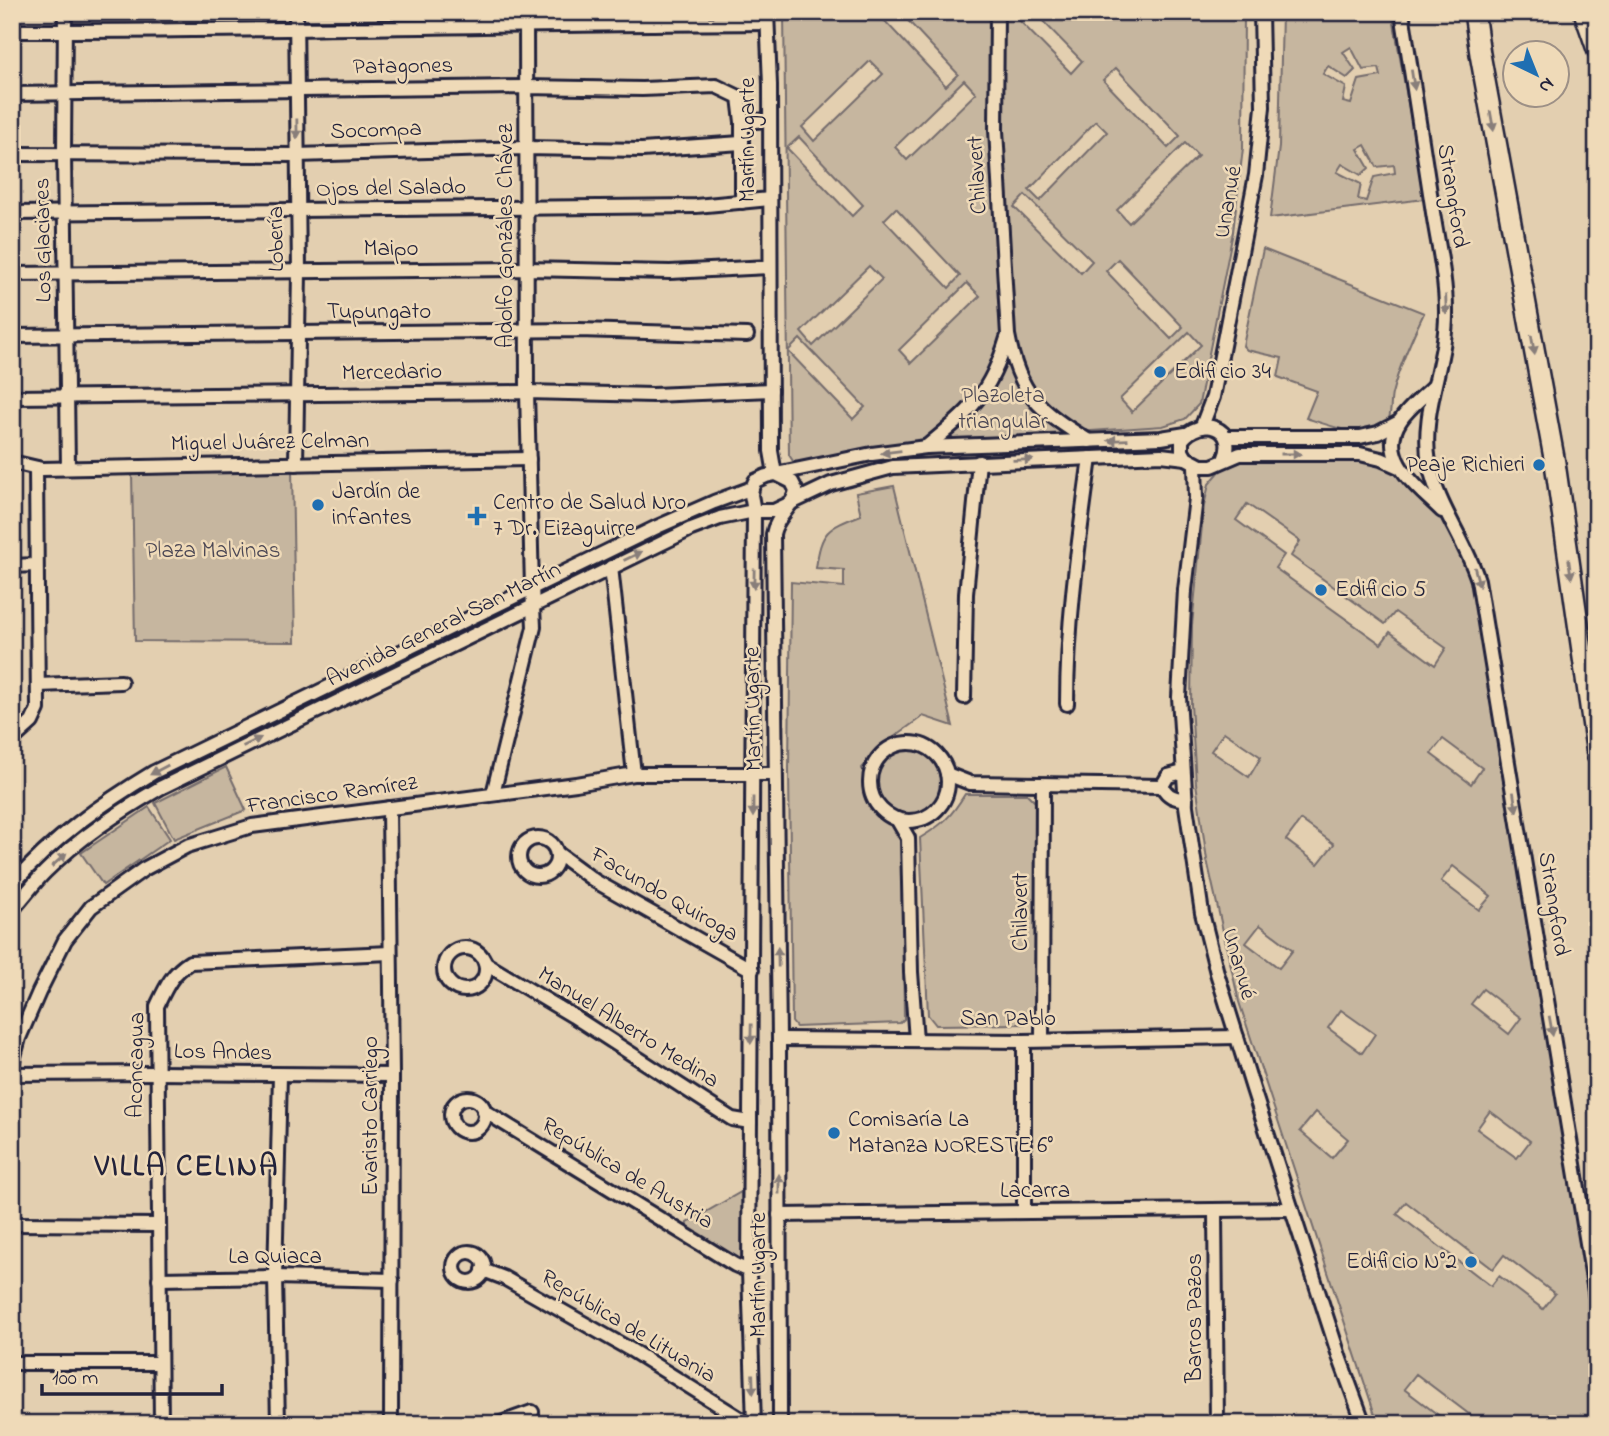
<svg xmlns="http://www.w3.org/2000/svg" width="1609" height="1436" font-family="'Indie Flower',sans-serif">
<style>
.green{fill:#c6b69f;stroke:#746c6d;stroke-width:2;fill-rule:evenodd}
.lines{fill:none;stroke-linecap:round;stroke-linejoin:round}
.minor-casing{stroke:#22223b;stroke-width:18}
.highway-casing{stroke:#22223b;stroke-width:24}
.minor{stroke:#efdab8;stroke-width:12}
.highway{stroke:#efdab8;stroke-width:19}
.oneway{fill:#887e7a}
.poi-dot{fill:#1f6fb2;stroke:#efdab8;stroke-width:2.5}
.labels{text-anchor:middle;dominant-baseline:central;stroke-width:5;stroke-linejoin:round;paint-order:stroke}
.street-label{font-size:23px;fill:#22223b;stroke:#efdab8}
.poi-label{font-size:23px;fill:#22223b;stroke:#efdab8;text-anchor:start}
.park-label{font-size:23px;fill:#4b4754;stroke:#efdab8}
.district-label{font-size:30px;font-weight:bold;letter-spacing:2px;fill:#22223b;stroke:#efdab8}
</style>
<rect width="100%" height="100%" fill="#e3cfb0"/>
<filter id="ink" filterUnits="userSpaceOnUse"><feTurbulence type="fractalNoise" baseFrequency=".0143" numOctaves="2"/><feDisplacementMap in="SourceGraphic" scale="14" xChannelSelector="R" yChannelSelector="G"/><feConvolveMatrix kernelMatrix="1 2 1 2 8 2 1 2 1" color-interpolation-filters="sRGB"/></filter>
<g filter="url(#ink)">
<g class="green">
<path d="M784,12H887L882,18L946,86L958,74L900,12H1011L1071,73L1082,61L1034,12H1126L1130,17L1135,12H1244L1243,148L1233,232L1199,404L1185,419L1163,426L903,444L802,463L793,461L789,455ZM870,61L883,74L814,141L802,127ZM1116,68L1180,136L1168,148L1103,80ZM964,80L976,93L907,160L895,147ZM1096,121L1107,132L1040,201L1029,190ZM799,137L863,205L852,216L787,148ZM1185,143L1198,156L1129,223L1117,210ZM1025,195L1092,261L1081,273L1014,207ZM896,208L960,276L949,288L884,220ZM1118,259L1183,327L1171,339L1106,271ZM869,266L882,279L813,346L801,332ZM967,283L980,296L911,363L899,350ZM1189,332L1201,345L1132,412L1120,399ZM800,339L865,407L853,419L788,351Z"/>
<path d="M1282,12H1392L1425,199L1270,218L1279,147ZM1351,47L1363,70L1379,68L1381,76L1359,80L1351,104L1343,102L1346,87L1323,74L1328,66L1347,78L1355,70L1343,52ZM1365,145L1377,167L1394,165L1395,173L1374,177L1366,201L1358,199L1361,184L1337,172L1342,164L1361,175L1369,168L1358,149Z"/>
<path d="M1263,249L1424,313C1413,335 1398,370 1392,394C1390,402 1392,413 1388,421C1374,444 1325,424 1306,418L1317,391L1278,377L1282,358L1247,350L1243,346Z"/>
<path d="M1237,459H1359L1388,469L1409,484L1443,521L1465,559L1475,597L1597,1334V1424H1482L1416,1374L1404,1389L1450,1424H1378L1239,1002L1207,860L1196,783L1191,705L1192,625L1204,506L1209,484L1221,470ZM1247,504L1300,541L1291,556L1385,624L1395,612L1446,648L1435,665L1390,632L1381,644L1275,568L1284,555L1236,520ZM1224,732L1261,757L1249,777L1211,751ZM1443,739L1482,768L1471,784L1431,754ZM1301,820L1334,844L1318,864L1286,840ZM1453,866L1491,896L1479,910L1441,881ZM1260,925L1293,950L1279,968L1246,943ZM1483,989L1521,1018L1509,1034L1471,1004ZM1341,1010L1375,1034L1362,1053L1328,1028ZM1490,1111L1530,1141L1517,1158L1477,1129ZM1316,1112L1348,1139L1332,1158L1300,1131ZM1406,1202L1493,1269L1504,1255L1555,1294L1543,1309L1499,1276L1491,1286L1397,1214Z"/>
<path d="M292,468L295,642L135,641L132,472Z"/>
<path d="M894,486L953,726L923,716L883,745L862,768L869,800L874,809L896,824L902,842L904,1019L900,1023L796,1027L792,1022L789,770L791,582L844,587V570L816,568C821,531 827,528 861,515L856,493Z"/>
<circle cx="909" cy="781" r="36"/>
<path d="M226,767L246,810L174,839L155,803Z"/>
<path d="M965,794H1027L1035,802L1036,1016L1028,1024L936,1025L928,1015L920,838C943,824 951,817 965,794Z"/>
<path d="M149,807L170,839L103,885L81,853Z"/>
<path d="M741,1192L744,1258L740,1259L686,1229L687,1223Z"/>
</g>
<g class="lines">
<g class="minor-casing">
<g id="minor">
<path d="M65,12L64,154L68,467"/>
<path d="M296,12L299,271L296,464"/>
<path d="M767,12L770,85L771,451L775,474"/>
<path d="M997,12L996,130L1008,335C1019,395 1039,410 1089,441"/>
<path d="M1402,12C1412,77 1422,142 1432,206C1437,241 1446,276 1446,311C1447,363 1420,410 1429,463C1437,506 1465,539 1478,580L1597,1304"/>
<path d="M20,31C269,31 518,24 767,23"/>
<path d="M12,94L526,87L642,89L716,86L739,97L742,122L769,120"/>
<path d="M742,122V202"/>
<path d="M12,154L297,155L525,148L642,150L741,143"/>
<path d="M12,213L696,206L770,199"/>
<path d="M12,274L527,269L670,272L769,267"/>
<path d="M12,336L579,330L747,335"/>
<path d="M1434,386C1423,397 1408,408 1400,421C1376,458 1419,488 1442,511"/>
<path d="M12,397L527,392L653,395L771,390"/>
<path d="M1202,426L1213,397L1256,175L1263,107L1261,12"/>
<path d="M1226,437H1360L1378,433L1399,422"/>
<path d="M926,447C970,411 990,395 1007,338"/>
<path d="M1224,460C1239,427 1201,415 1182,440V451L1186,458L1201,466H1212L1240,454H1360L1381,459L1399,467"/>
<path d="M12,462L42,469L529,459"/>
<path d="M1195,465L1196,498L1185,590L1179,697L1186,806L1202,913L1217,973L1253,1089L1340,1359L1364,1424"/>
<path d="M778,475L792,482L796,490C794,507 776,516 773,534L779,1039L780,1424"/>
<path d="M752,488L751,495L754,511L749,1271L754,1424"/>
<path d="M12,566L36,565"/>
<path d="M611,567L634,774"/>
<path d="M38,685L121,682"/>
<path d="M964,697L966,594L979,462"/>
<path d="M1067,704C1067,621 1079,540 1090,458"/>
<path d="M12,740L32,722L38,709L36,468"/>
<circle cx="909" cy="782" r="39"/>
<path d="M947,774L970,783L1162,786"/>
<path d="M1162,786C1168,797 1174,798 1186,800"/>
<path d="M1162,786L1168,776L1183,772"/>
<path d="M493,794L534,627L532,587L527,392L526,12"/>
<path d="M389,808L392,1075L391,1424"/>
<path d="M897,819L908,838L911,972L916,1040"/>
<circle cx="538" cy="857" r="19"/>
<path d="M557,853L595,881L752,970"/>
<path d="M12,885C53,838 101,804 154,772L657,527L714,502L752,488L755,481L766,476L872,454L926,447L1161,438L1186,434"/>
<path d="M12,910C23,898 33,884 45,872C79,838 119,812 160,788L691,529L720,518L754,511H774L831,484L893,467L1161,455L1186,458"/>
<circle cx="465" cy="969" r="21"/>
<path d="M486,964L573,1016L732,1119L750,1122"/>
<path d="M779,1039L1024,1041L1237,1037"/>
<path d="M1042,1040L1043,785"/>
<path d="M1024,1041V1212"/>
<path d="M12,1064L19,1038L39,992L65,940L91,907L144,869L187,846L252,826L576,784L634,774H775"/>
<path d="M12,1074L157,1073L392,1075"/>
<circle cx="468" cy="1115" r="17"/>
<path d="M484,1111L735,1265L749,1271"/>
<path d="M1215,1212L1217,1424"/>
<path d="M779,1215L1292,1209"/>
<path d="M12,1224L158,1225"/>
<circle cx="469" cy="1267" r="15"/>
<path d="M483,1270L504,1278L631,1350L749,1424"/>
<path d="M159,1279L275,1277L392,1280"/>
<path d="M12,1363H160"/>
<path d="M161,1424L157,1006C166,987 172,973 190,962L390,953"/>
<path d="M278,1424L275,1277L280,1075"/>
<path d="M498,1424L532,1412"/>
</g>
</g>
<g class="highway-casing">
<g id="highway">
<path d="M1474,12L1480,54L1555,463L1597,755"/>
<path d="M1584,12L1597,49"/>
</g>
</g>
<use href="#minor" class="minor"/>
<use href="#highway" class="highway"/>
</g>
<defs><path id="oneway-solid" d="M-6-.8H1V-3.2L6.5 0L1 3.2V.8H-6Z" transform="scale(1.75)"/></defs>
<g class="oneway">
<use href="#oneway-solid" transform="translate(1413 80) rotate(81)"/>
<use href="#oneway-solid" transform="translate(1492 121) rotate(80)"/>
<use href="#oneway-solid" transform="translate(297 129) rotate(89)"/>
<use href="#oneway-solid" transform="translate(1446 305) rotate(88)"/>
<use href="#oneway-solid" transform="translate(1533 345) rotate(80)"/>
<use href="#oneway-solid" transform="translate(1118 440) rotate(178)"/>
<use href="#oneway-solid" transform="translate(891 452) rotate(173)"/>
<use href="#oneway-solid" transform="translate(1291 454)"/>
<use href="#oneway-solid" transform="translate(1023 460) rotate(-2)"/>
<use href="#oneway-solid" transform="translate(633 556) rotate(-26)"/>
<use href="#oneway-solid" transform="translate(1570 569) rotate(82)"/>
<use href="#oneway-solid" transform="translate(1477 577) rotate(75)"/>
<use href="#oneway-solid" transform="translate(754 579) rotate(91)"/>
<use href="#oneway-solid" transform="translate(252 742) rotate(-26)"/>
<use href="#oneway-solid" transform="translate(159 770) rotate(152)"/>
<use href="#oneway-solid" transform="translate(1515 802) rotate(81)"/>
<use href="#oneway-solid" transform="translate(753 807) rotate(90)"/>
<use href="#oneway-solid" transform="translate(59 860) rotate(-42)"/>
<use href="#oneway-solid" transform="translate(778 957) rotate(-91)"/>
<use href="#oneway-solid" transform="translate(1551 1026) rotate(80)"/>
<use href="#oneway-solid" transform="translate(751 1034) rotate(91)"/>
<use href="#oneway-solid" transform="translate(779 1184) rotate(-90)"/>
<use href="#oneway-solid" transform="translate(753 1384) rotate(88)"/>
</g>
</g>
<g class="poi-dot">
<circle cx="1160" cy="372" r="7"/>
<circle cx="1539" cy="465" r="7"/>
<circle cx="318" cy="505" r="7"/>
<path d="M473.5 505.5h7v7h7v7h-7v7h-7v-7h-7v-7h7z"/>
<circle cx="1321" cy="590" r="7"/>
<circle cx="834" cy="1133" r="7"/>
<circle cx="1471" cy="1262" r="7"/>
</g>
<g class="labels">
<g class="street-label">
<text transform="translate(403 67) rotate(-1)">Patagones</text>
<text transform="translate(376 131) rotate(-2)">Socompa</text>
<text transform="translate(748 140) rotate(-90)">Martín Ugarte</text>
<text transform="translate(978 175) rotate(-93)">Chilavert</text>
<text transform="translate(391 189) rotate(-1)">Ojos del Salado</text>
<text transform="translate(1452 196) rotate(81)">Strangford</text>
<text transform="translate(1229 202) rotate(-80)">Unanué</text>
<text transform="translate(506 236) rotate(-90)">Adolfo Gonzáles Chávez</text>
<text transform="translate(277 239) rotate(-91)">Lobería</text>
<text transform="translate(44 240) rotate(-91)">Los Glaciares</text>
<text x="391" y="249">Maipo</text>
<text x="379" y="312">Tupungato</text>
<text transform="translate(392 373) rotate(-1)">Mercedario</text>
<text transform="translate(270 443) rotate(-1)">Miguel Juárez Celman</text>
<text transform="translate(444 625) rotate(-26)">Avenida General San Martín</text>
<text transform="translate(754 709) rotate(-91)">Martín Ugarte</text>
<text transform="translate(332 795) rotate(-8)">Francisco Ramírez</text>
<text transform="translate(664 895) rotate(30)">Facundo Quiroga</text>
<text transform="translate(1553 904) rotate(81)">Strangford</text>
<text transform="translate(1021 912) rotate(-90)">Chilavert</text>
<text transform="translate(1238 964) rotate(74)">Unanué</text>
<text x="1008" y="1019">San Pablo</text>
<text transform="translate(628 1028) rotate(32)">Manuel Alberto Medina</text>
<text transform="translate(223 1053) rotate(1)">Los Andes</text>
<text transform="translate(137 1065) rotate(-89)">Aconcagua</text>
<text transform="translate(371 1116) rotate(-90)">Evaristo Carriego</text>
<text transform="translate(627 1174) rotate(31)">República de Austria</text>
<text x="1035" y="1191">Lacarra</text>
<text x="275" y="1257">La Quiaca</text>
<text transform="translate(759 1275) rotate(-90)">Martín Ugarte</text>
<text transform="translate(1195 1318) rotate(-90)">Barros Pazos</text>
<text transform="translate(628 1327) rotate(31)">República de Lituania</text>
</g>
<g class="poi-label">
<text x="1174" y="372">Edificio 34</text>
<text x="1525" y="465" text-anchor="end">Peaje Richieri</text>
<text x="332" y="492">Jardín de<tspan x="332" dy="26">infantes</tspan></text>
<text x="493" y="503">Centro de Salud Nro<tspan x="493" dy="26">7 Dr. Eizaguirre</tspan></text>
<text x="1335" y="590">Edificio 5</text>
<text x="848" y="1120">Comisaría La<tspan x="848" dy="26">Matanza NORESTE 6°</tspan></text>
<text x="1457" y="1262" text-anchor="end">Edificio N°2</text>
</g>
<g class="park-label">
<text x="1003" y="396">Plazoleta<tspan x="1003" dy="26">triangular</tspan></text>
<text x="213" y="551">Plaza Malvinas</text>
</g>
<g class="district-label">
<text x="187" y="1168">VILLA CELINA</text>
</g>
</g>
<rect width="1609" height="1436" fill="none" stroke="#efdab8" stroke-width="42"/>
<rect x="21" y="21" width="1567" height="1394" fill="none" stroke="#22223b" stroke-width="2.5" filter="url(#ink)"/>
<g transform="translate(1536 74) rotate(137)"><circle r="33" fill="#efdab8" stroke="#9d9086" stroke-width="2"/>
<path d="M0-5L12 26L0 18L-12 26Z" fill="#1f6fb2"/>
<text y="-10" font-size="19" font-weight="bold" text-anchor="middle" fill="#22223b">N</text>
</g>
<path d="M42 1384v10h180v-10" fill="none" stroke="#22223b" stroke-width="3.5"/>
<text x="52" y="1384" font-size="21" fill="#22223b" stroke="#efdab8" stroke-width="5" paint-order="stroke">100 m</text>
</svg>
